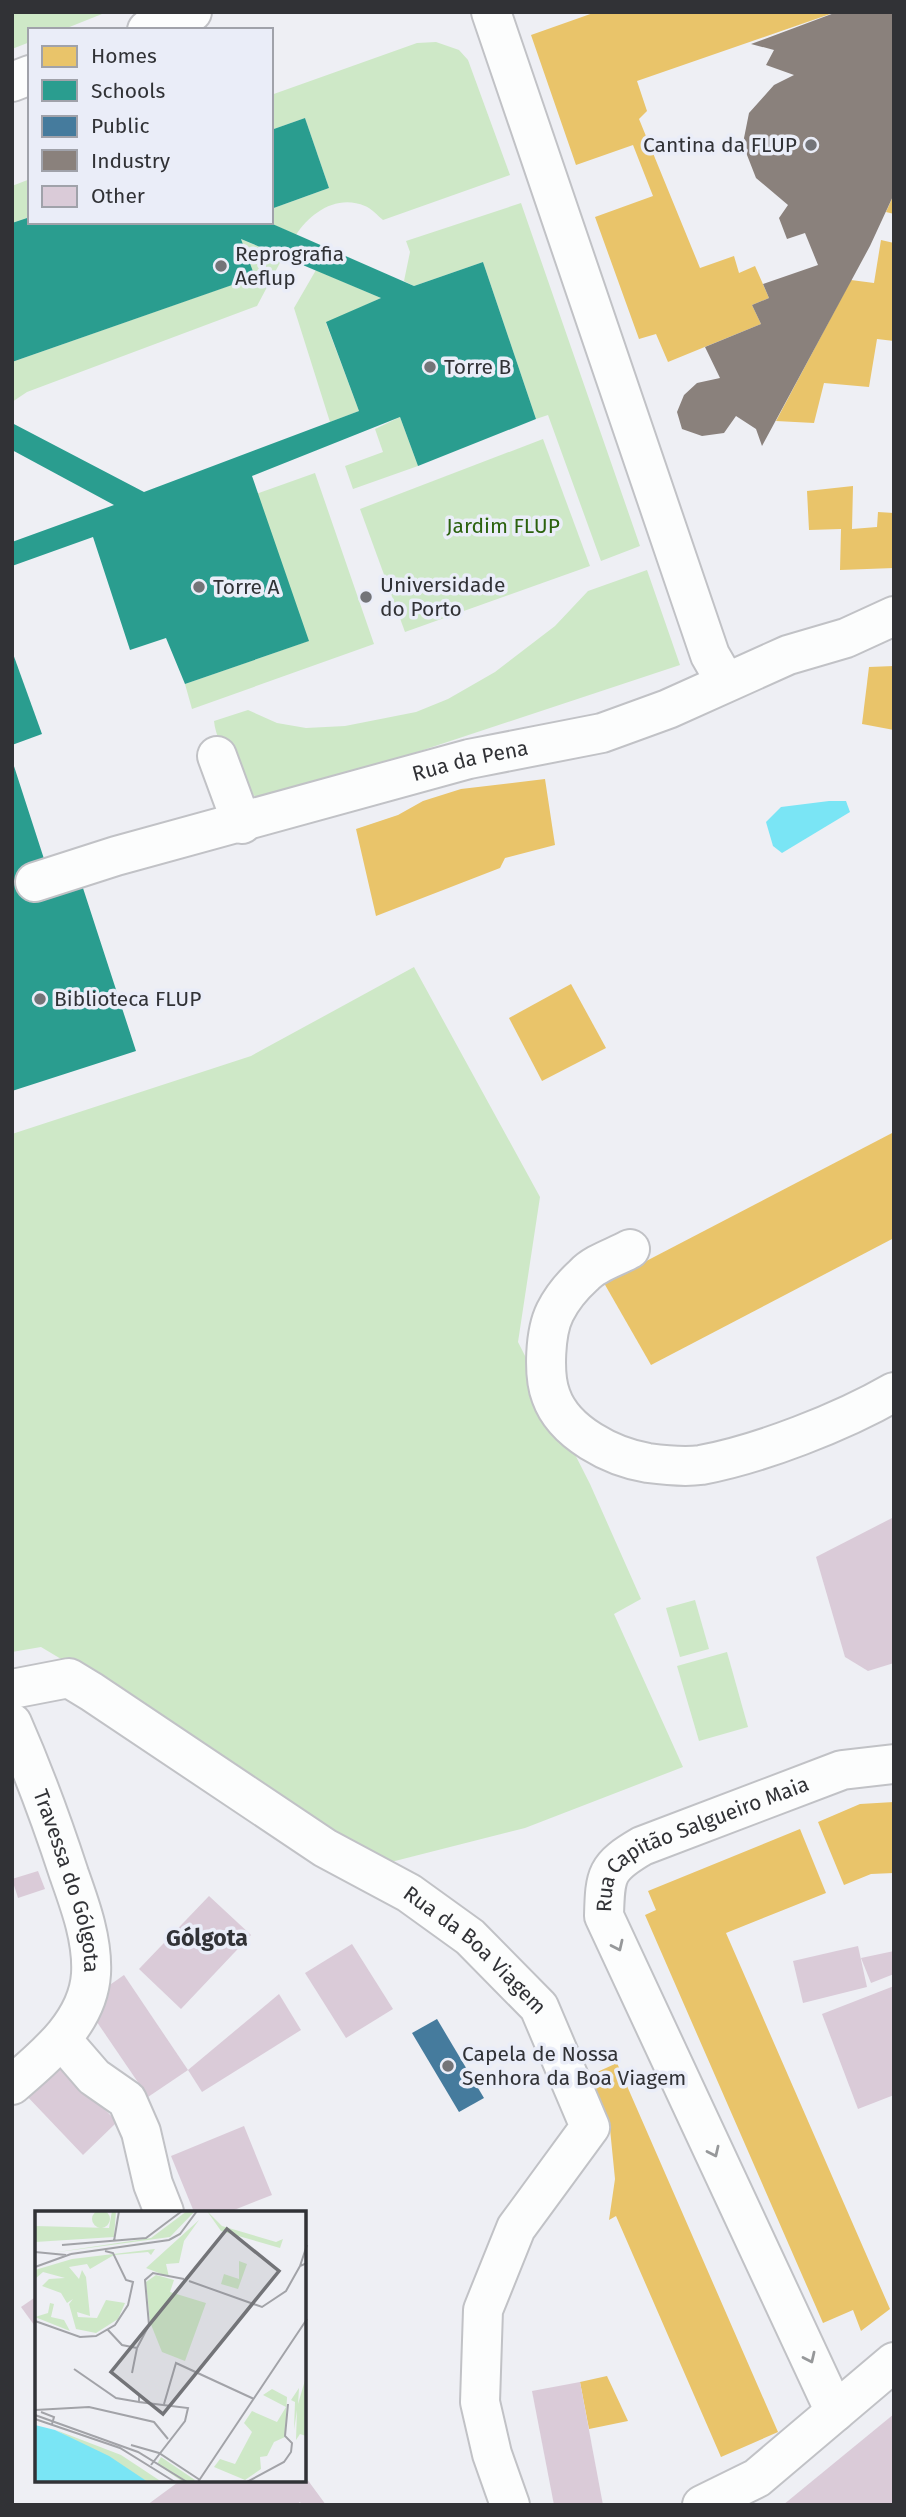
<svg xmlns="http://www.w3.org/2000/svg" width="906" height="2517" font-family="'Fira Sans',sans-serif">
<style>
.green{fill:#cee8c7}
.water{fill:#7ae5f5}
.homes{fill:#e9c46a}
.schools{fill:#2a9d8f}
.public{fill:#457b9d}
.industry{fill:#8a817c}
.building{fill:#dacbd8}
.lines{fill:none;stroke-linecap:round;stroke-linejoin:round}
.minor-casing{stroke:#c1c2c6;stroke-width:42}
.minor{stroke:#fcfdfd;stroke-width:38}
.oneway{stroke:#96989a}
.poi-dot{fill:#737478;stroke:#eaedf8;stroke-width:2.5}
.labels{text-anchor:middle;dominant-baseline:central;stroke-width:7;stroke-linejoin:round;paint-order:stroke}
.poi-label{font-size:21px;fill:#313236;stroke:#eaedf8;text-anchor:start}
.park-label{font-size:21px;fill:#2c620f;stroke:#eaedf8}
.street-label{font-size:21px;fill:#313236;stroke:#eaedf8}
.neighbourhood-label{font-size:23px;font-weight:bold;fill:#313236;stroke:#eaedf8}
.inset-road{fill:none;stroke:#a2a3a8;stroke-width:2}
.view{fill:#737478;fill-opacity:0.15;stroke:#737478;stroke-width:3.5}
.inset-edge{fill:none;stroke:#313236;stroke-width:3.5}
</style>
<rect width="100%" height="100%" fill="#eeeff4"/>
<g class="green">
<path d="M12,12H107L62,30H30V42L12,49Z"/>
<path d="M436,42L459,50L468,60L510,175L383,220C378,216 371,208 365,206C337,194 310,213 296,235L268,222H271V209L329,188L305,118L271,130V95L417,43Z"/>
<path d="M30,179V217L12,223V186Z"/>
<path d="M521,203L640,546L601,561L548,415L536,419L483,262L414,286L404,281L410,252L406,241Z"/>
<path d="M241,239L283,257L257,306L27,392L12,402V362L254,277Z"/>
<path d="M316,270L381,298L326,323L359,411L330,422L294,308Z"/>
<path d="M400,417L418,466L353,489L345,466L383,452L375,429Z"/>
<path d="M543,439L590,566L405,632L360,509Z"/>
<path d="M315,473L374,644L192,709L185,684L308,641L256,494Z"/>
<path d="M647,570L680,665L260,804C244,780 217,750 214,721L248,710L277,723L306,728L345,726L416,712L448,699L495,672L555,626L588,591Z"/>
<path d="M414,967L540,1197L518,1342L590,1484L641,1599L614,1614L683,1767L525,1828L391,1862L366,1863L128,1699L41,1647L12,1652V1134L251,1056Z"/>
<path d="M695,1600L709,1649L680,1657L666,1608Z"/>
<path d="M727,1652L748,1727L699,1741L677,1666Z"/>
</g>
<path class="water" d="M829,801H846L850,812L782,853L773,846L766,822L781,807Z"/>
<g class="homes">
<path d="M596,12H836L637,81L647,111L639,119L700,268L734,256L739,273L755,266L769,298L752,305L761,324L668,362L656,334L639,339L595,217L653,196L633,145L576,165L531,35Z"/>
<path d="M894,194V214L886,212Z"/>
<path d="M881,240L894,243V341L877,339L869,387L824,383L814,423L776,421L851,280L874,283Z"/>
<path d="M853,486L852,529L877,527L878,512L894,513V568L840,570L841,529L809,530L807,491Z"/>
<path d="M894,666V730L862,724L869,667Z"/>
<path d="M545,779L555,845L505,858L500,868L376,916L356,829L398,815L423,801L461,789Z"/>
<path d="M571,984L606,1048L542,1081L509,1018Z"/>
<path d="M894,1132V1238L651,1365L604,1283Z"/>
<path d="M894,1802V1873L871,1874L844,1885L818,1822L860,1804Z"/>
<path d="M800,1829L826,1893L726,1933L890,2309L861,2331L853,2310L823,2323L645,1915L656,1910L648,1891Z"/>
<path d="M617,2063L778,2432L721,2457L616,2216L609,2220L615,2179L610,2129L595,2136L584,2078Z"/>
<path d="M607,2376L628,2421L589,2429L580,2382Z"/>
</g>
<g class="schools">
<path d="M305,118L329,188L271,209V130Z"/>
<path d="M30,217V222H268L414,286L483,262L536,419L418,466L400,417L252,476L309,641L185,684L166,638L130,650L93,537L12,566V542L114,505L12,450V423L144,492L359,411L326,322L381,298L241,239L255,277L12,362V223Z"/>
<path d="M12,651L42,734L12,745Z"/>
<path d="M12,760L46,865L82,885L136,1051L12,1091Z"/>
</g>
<path class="public" d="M437,2019L484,2098L459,2112L412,2033Z"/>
<path class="industry" d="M837,12H894V194L870,246L762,446L756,429L736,416L724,433L702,436L682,429L677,412L684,395L697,383L720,378L705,347L761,324L752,305L769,298L763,284L818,265L805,233L787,239L779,218L788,205L756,178L747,155L744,138L749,113L774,85L794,75L766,65L774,50L751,44Z"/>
<g class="building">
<path d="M894,1517V1663L868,1671L845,1657L816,1557Z"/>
<path d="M38,1871L45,1889L18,1898L12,1879Z"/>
<path d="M209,1896L251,1935L181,2009L139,1969Z"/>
<path d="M352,1944L393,2009L346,2038L305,1973Z"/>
<path d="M858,1946L867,1987L803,2003L793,1961Z"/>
<path d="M894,1951V1974L871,1983L861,1958Z"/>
<path d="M124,1975L188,2070L148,2097L84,2003Z"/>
<path d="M894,1986V2095L858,2109L822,2014Z"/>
<path d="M279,1994L301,2030L202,2092L188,2070Z"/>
<path d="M58,2061L117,2122L83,2155L24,2093Z"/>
<path d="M244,2126L272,2195L229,2212H194L171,2156Z"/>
<path d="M37,2296V2329L21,2307Z"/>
<path d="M580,2382L603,2505H554L532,2391Z"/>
<path d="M894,2414V2505H783Z"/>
<path d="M304,2475L326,2505H302L300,2502L296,2505H147L181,2480H304Z"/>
</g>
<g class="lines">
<g class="minor-casing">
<g id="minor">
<path d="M491,12L710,655L725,681"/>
<path d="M147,30L192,12"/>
<path d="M12,82L30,75"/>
<path d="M217,756L242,824"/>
<path id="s1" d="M35,882L116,856L469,759L602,733L668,709L788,655L846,638L894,616"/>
<path d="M630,1249C616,1257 595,1263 584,1275C573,1285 562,1298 555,1312C545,1332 543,1375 551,1396C564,1433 612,1457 648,1463C663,1465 686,1467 701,1465C760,1454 842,1422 894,1392"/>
<path id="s2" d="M12,1689L69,1678L92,1692L325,1848L409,1893L470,1937L539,2007L590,2127L516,2228L483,2310L480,2402L492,2454L510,2505"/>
<path id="s3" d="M12,1723C34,1773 52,1822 69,1874C80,1905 93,1940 91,1974C88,2022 46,2056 12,2085"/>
<path d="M62,2040L94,2077L127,2100L141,2132L153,2184L164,2212"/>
<path id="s4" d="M835,2412L604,1916C605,1874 606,1867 642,1846L842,1770L894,1764"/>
<path d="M702,2505L757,2478L894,2362"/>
</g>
</g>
<use href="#minor" class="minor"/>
</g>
<defs><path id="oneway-chevron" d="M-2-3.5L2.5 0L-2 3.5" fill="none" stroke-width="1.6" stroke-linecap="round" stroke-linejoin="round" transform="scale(1.75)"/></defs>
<g class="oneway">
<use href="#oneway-chevron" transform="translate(618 1946) rotate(65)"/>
<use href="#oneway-chevron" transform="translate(714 2152) rotate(65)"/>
<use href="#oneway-chevron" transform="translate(810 2358) rotate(65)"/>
</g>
<g class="poi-dot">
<circle cx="811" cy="145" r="7"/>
<circle cx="221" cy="266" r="7"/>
<circle cx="430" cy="367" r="7"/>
<circle cx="199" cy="587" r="7"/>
<circle cx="366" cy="597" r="7"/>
<circle cx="40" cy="999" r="7"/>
<circle cx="448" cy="2066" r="7"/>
</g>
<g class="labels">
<g class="poi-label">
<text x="797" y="145" text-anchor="end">Cantina da FLUP</text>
<text x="235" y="254">Reprografia<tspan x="235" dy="24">Aeflup</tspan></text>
<text x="444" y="367">Torre B</text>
<text x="380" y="585">Universidade<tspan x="380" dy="24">do Porto</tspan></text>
<text x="213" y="587">Torre A</text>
<text x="54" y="999">Biblioteca FLUP</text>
<text x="462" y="2054">Capela de Nossa<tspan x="462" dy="24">Senhora da Boa Viagem</tspan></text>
</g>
<g class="park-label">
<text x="503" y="526">Jardim FLUP</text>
</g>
<g class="street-label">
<text stroke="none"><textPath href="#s1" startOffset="452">Rua da Pena</textPath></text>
<text stroke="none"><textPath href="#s4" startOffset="681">Rua Capitão Salgueiro Maia</textPath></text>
<text stroke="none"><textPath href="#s3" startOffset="168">Travessa do Gólgota</textPath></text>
<text stroke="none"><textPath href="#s2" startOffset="548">Rua da Boa Viagem</textPath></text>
</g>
<g class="neighbourhood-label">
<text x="207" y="1938">Gólgota</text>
</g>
</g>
<g transform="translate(35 2211)">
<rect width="271" height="271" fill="#eeeff4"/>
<path d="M57 8a9 9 0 1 1 18 0a9 9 0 1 1-18 0ZM77,0H81L79,26L0,31V15L74,17ZM152,0H160L135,26L16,42L116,27ZM172,0L187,15L241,31L248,28L245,37L186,20ZM164,9L149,30L144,52L131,53L134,66L111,57ZM120,38L116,44L113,41L79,44L55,58L52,53L34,56L44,68L47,59L51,66L55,105L42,101L43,106L62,107L71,89L90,92L83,108L61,122L41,118L34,93L38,88L32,92L26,82L7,75L14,68L30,67L8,61L0,68V59L37,48ZM204,50L212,53L203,78L186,73L189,63L204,68ZM121,64L139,69L135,81L171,92L150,150L127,141L115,111L111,71ZM15,92L19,93L16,106L29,109L35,120L0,106L13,102ZM271,166V225L265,223L261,229L262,199L259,219L260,191L256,189L264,177L263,193ZM237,178L252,186L250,226L239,231L232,245L225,246L226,258L210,269L179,256L185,248L200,253L217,221L209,212L217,200L242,211L251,196L228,184ZM21,219L86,244L127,271H113ZM126,246L160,269L158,271H148L122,253Z" fill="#cee8c7"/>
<path d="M0,214L20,219L74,245L113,271H0Z" fill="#7ae5f5"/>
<path class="inset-road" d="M79,30L84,0M27,34L111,27L147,0M0,41L31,44M36,43L134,29L145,23L162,0M265,55L272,34M0,56L36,43M154,70L227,96L251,80L265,55L272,52M0,110L45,126L61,125L80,114L93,94L98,71L91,69L78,42L70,40M73,119L87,134L102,137M102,137L114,114L110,69L118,62L149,68M39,158L81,187L104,191M97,162L102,137M104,185V191L153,197L150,210L116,254M129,193L141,152L219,188M0,199L54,196L119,211L133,228M6,201L19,206L17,213M0,204L103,241L152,271M0,208L85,237L140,271M96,234L124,242L165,269M163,271L272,108M212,271L249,251L256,241L257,232L250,225L253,193"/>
<path class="view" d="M192,18L244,60L128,203L76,161Z"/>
<rect width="271" height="271" class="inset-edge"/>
</g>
<rect width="906" height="2517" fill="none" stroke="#313236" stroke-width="28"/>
<rect x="28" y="28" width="245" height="196" fill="#eaedf8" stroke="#a0a2aa" stroke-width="2"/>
<rect x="42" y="46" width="35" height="21" fill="#e9c46a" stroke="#a0a2aa" stroke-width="2"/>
<text x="91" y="63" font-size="21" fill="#313236">Homes</text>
<rect x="42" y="80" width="35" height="21" fill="#2a9d8f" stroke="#a0a2aa" stroke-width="2"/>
<text x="91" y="98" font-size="21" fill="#313236">Schools</text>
<rect x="42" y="116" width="35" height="21" fill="#457b9d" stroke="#a0a2aa" stroke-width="2"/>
<text x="91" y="133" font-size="21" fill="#313236">Public</text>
<rect x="42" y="150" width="35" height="21" fill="#8a817c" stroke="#a0a2aa" stroke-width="2"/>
<text x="91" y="168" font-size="21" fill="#313236">Industry</text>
<rect x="42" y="186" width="35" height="21" fill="#dacbd8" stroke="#a0a2aa" stroke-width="2"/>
<text x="91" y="203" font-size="21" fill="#313236">Other</text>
</svg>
